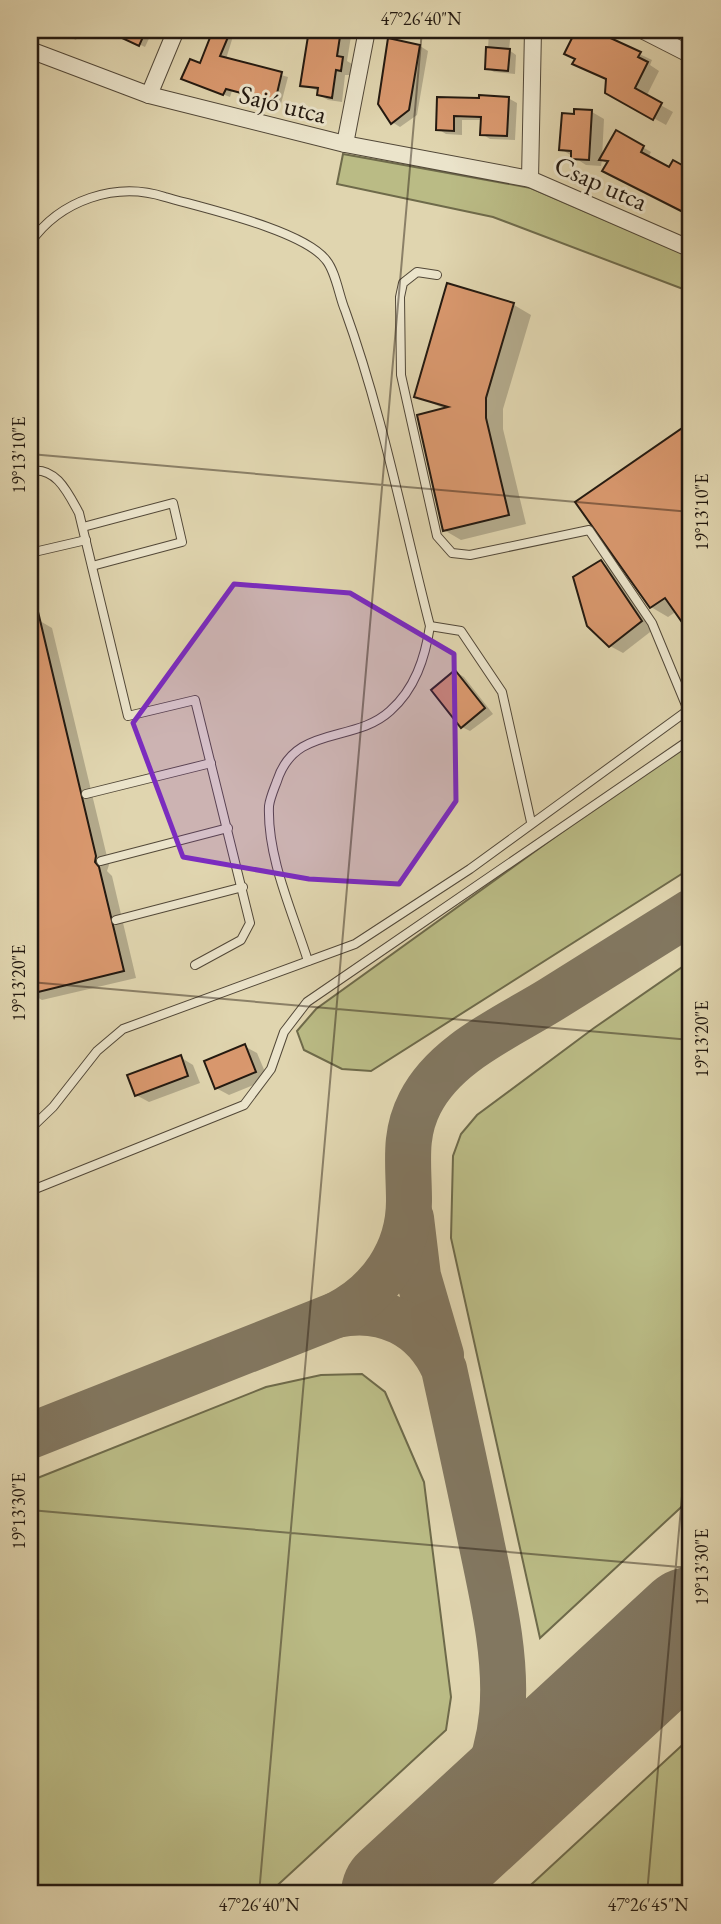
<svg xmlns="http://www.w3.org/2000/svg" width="721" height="1924" font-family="'EB Garamond',serif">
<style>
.green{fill:#babb85;stroke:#6e6a4a;stroke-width:2}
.shadow{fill:#0003}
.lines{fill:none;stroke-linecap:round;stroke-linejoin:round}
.taxiway{stroke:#827760;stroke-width:46}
.runway{stroke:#827760;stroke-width:114}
.building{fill:#d9986e;stroke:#231910;stroke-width:2}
.service-casing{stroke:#524838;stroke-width:10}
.minor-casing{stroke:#524838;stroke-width:18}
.service{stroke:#ebe4cb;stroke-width:8}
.minor{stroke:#ebe4cb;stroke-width:16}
.marked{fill:#7b2cbf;fill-opacity:0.2;stroke:#7b2cbf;stroke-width:5;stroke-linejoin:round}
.ticks{fill:none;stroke:#231910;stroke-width:2;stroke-opacity:0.45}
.labels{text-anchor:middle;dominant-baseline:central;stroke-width:6;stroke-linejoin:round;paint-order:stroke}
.street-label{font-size:26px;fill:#231910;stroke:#ebe4cb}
.neatline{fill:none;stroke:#231910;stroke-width:2.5}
.ticks-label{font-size:18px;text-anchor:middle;fill:#231910}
</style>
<rect width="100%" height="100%" fill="#e0d5af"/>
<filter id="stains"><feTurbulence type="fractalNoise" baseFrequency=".00286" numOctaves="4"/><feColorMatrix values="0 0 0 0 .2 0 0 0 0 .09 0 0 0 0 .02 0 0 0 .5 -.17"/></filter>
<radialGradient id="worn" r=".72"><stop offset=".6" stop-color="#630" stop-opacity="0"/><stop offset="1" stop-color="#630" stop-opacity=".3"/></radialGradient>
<g class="green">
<path d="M343,154L531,188L691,257V292L493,217L337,184Z"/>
<path d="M691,739V868L371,1071L342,1069L304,1050L297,1031L316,1009Z"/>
<path d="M691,961V1498L540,1638L451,1238L453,1156L461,1134L477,1115L594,1028Z"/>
<path d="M362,1374L385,1392L424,1482L451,1697L446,1730L268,1894H30V1481L266,1387L321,1375Z"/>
<path d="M691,1737V1894H521Z"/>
</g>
<g class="shadow">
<path d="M53,30H81L76,40Z"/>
<path d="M119,30H153L145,47L118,34Z"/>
<path d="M205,30H235L226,59L288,77L281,104L232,91L230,97L189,81L201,66L213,36Z"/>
<path d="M311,30H352L347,61L352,64L351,75H345L342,102L328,100L319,95V91L302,85Z"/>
<path d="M489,30H511L509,50L516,55L515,74L494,72L487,68Z"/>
<path d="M578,30H589L652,60L650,65L659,71L646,97L673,112L666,125L607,92V79L567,53Z"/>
<path d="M420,46L428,51L417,115L400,127L392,122Z"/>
<path d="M508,98L517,103L515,140L490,139L482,134V120H462V135L446,134L438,129L439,99Z"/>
<path d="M592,112L604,119L602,158L617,132L651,152L648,158L670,169L674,162L691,172V215L612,174L608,164L602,160L601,166L586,165L561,149L575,116Z"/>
<path d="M448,285L514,305L531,315L503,409V429L526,524L461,540L444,530L445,409L416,396Z"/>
<path d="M691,424V632L677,611L668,617L651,607L578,502Z"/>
<path d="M601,562L614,569L654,629L623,653L610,646Z"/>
<path d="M40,621L52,628L109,865L107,871L112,876L136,978L42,1000L30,993V623Z"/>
<path d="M456,672L464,677L493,714L470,731L462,727Z"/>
<path d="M244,1046L257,1053L268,1079L229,1095L216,1088Z"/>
<path d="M180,1057L193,1065L200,1083L149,1102L136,1095Z"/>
</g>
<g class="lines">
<g class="taxiway">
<path d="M411,1218L418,1276L441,1355"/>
<path d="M336,1315C383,1305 424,1325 444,1369C457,1428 470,1487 482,1546C510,1676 525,1757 430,1865"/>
<path d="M30,1436L336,1315C380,1293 409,1251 409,1201C409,1165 403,1136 420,1103C445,1053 507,1027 552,999C598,970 645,941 691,912"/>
</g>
<path class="runway" d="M398,1894L691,1624"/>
</g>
<g class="building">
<path d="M105,30H146L139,46Z"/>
<path d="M213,30H231L220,56L282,72L275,102L226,89L223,95L181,79L190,59L200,63Z"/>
<path d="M309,30H341L337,56L343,57L341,71L336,70L332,98L317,95L318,88L300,86Z"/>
<path d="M576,30H593L641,52L638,57L648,62L635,88L662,103L653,120L605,93L606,79L572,64L575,59L564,54Z"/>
<path d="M388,38L420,45L409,110L391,124L378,104Z"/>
<path d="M486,47L510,49L508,71L485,69Z"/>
<path d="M479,95L509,97L507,136L480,135L481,117L454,116V131L436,130L437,97L479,98Z"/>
<path d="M574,109L592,110L589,160L571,159V151L559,150L562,113L574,114Z"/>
<path d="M616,130L644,146L641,152L669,167L673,160L691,170V216L602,171L608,161L599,160Z"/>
<path d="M447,283L514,303L486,398V418L509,515L443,531L417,415L448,407L414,397Z"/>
<path d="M691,422V635L665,598L650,608L575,502Z"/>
<path d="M601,560L642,621L609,647L587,626L573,577Z"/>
<path d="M30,599H35L96,856L95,862L99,867L124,971L30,994Z"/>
<path d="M455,670L485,708L461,728L431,690Z"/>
<path d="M245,1044L256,1072L215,1089L204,1061Z"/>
<path d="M181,1055L188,1076L135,1096L127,1075Z"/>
</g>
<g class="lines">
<g class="service-casing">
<g id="service">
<path d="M30,243C60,200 116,181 165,197C203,208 303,230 326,260C336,272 339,296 345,310C382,412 403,521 430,626C425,658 415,689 390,711C354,744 295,724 277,781C274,789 270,798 269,806C267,858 293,913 308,961"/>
<path d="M437,275L417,272L403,283L400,297L401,375L437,536L452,553L470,555L589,530L652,623L688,710"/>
<path d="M30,471C56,466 68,493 79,513L128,716L195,700L250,923L241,940L195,965"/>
<path d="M83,527L173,503L182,542L92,566"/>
<path d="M30,553L86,540"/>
<path d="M430,626L461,631L502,692L531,822"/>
<path d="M86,794L211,763"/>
<path d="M101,861L228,828"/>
<path d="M116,920L243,887"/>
<path d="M30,1129L53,1107L97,1051L123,1029L355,944L470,869L691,708"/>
<path d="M30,1191L244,1105L271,1069L284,1032L307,1002L691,739"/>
</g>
</g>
<g class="minor-casing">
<g id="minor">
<path d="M642,30L691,55"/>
<path d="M30,50L149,95L345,144L530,179L691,249"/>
<path d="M149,95L176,30"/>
<path d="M345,144L367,30"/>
<path d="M530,179L533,30"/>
</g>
</g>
<use href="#service" class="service"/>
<use href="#minor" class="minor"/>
</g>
<path class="marked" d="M234,584L350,593L454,654L456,801L399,884L309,879L183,857L133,723Z"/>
<path class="ticks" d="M30,63L33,30M30,454L691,512M30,982L691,1040M30,1510L691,1568M259,1894L422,30M647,1894L691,1394"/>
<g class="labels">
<g class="street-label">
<text transform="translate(283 104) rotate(14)">Sajó utca</text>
<text transform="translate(601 183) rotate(24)">Csap utca</text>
</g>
</g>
<rect width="721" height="1924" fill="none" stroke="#e0d5af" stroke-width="77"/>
<rect x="38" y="38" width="644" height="1847" class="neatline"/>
<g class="ticks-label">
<text x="421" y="25">47°26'40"N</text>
<text transform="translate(19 455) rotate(-90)" y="6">19°13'10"E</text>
<text transform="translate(702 512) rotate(-90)" y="6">19°13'10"E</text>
<text transform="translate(19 983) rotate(-90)" y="6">19°13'20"E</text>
<text transform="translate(702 1039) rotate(-90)" y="6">19°13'20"E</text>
<text transform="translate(19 1511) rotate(-90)" y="6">19°13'30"E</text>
<text transform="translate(702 1567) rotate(-90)" y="6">19°13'30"E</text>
<text x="259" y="1911">47°26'40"N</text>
<text x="648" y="1911">47°26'45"N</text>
</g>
<rect width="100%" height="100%" filter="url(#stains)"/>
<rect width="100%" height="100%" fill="url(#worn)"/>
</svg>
